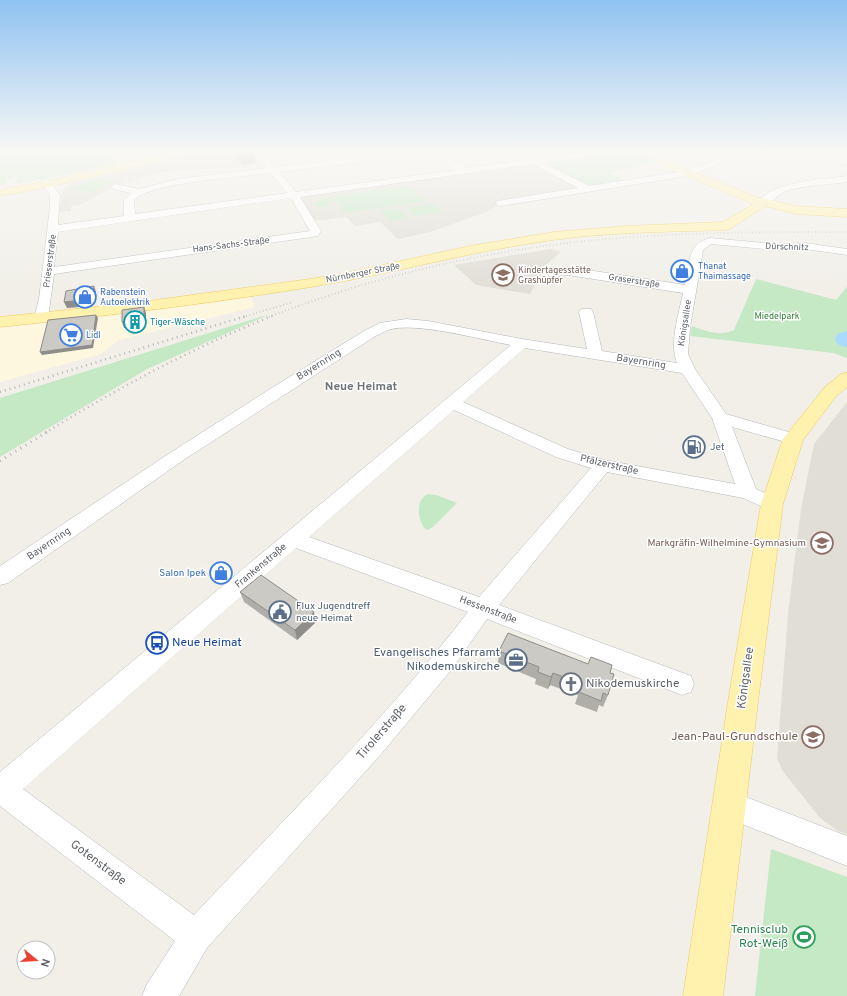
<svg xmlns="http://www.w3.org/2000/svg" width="847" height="996" font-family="Overpass,sans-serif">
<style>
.commercial{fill:#fef7e0}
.education{fill:#e1ded6}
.green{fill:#c5e8c5}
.water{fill:#aadaff}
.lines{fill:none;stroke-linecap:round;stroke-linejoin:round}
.minor-casing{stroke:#b5b8bc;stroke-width:1}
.major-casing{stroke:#f2c960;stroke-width:1}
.minor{fill:#fff;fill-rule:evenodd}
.major{fill:#fff2af;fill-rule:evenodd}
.rail-far2{stroke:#b6b7b8;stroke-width:2;stroke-dasharray:0.5 3;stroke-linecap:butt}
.rail-far1{stroke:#b6b7b8;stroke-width:2.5;stroke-dasharray:1 4;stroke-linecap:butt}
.rail{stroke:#b6b7b8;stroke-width:3;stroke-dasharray:1 5;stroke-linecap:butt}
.wall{fill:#afaea9}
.shaded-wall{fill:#8f8d8a}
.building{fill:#cccac5;stroke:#8f8d8a}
.labels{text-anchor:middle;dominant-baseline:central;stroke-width:3;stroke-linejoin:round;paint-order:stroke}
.far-street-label{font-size:9px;fill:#5f6368;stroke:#fff}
.far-shop-label{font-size:9px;fill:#366cbe;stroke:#fff;text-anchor:start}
.far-education-label{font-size:9px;fill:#785e54;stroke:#fff;text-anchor:start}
.far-park-label{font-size:9px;fill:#348238;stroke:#fff}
.far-culture-label{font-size:9px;fill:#0d838f;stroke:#fff;text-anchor:start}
.street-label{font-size:10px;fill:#5f6368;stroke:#fff}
.service-label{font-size:10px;fill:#4e5e75;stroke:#fff;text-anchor:start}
.education-label{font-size:10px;fill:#785e54;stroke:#fff;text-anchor:end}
.shop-label{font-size:10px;fill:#366cbe;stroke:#fff;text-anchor:end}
.quarter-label{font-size:12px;font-weight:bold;fill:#70757a;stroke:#fff}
.near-transit-label{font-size:12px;fill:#164399;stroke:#fff;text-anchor:start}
.near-service-label{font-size:12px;fill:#4e5e75;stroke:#fff;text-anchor:end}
.near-street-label{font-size:12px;fill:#5f6368;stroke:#fff}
.near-worship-label{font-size:12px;fill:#5b616d;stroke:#fff;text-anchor:start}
.near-education-label{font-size:12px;fill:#785e54;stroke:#fff;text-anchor:end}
.near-leisure-label{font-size:12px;fill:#27864d;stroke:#fff;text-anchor:end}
</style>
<rect width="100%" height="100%" fill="#f1efe8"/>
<path class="commercial" d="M250,294L255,307L119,340L101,354L0,382V327Z"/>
<g class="education">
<path d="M194,153H252L266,167L182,170L158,173L119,185L79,205L71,206V211L59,212L64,187L73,183Z"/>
<path d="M533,163L588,189L501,203L486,212L430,232L398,239L380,222L356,226L346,217L323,220H308L296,196Z"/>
<path d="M551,249L561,252L548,263L530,294L476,285L454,265Z"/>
<path d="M847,402V834L838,831L820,818L782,770L777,758L788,614L801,509L814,444Z"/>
</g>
<g class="green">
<path d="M14,153H161C155,155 150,157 145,156C131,156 124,150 113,162L117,163L116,164L16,184L17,176L5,180H7V184L0,185V156H10Z"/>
<path d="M602,153H645L656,162L610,173L625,181L591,186L543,163Z"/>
<path d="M97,177L117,180L91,192L71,189Z"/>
<path d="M407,186L426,201L345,213L333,200L325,207L314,205L323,198L331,199L330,197Z"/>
<path d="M433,204L443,212L415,216L406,208Z"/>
<path d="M398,208L408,218L390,221L380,211Z"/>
<path d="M756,279L836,300L847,287V358L833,353L690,336L692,326C706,331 719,337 734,330Z"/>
<path d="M270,314L147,369L0,457V398Z"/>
<path d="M428,494L436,495L457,503L434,526L428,530L424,528C418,518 415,500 428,494Z"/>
<path d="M771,849L847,877V996H755Z"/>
</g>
<path class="water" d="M847,331V347C840,346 836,345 835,337L840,333Z"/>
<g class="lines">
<g class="minor-casing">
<g id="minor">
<path d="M253,153H262L275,167L362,156L366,159L362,162L279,172L296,192L455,170L431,153H441L465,168L572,153H597L593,156L544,163L589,186L685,171L735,153H748L687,176L501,206L497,205L496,203L497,201L578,188L533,164L300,197L321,231L318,236L54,274L48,318L46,321H36L34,318L39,299L50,207V195L41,182L43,180H49L60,195L58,225L124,216V201L131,193L113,189L111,187L113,185L116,184L139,189L178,179L267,168ZM270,173L287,193L135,214L134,200C151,182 243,177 270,173ZM291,198L310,231L54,267L58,232Z"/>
<path d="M808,153H823L847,159V165Z"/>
<path d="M847,176V182C828,185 807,185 789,190C778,193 772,204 762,206L757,203C775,180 820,180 847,176Z"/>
<path d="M710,238L776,244L805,243L847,249V255L805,249L776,250L711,244L703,250L690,328L688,354L695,369L726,414L799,435L802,439L799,443L793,444L732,427L756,489L779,499L782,504L779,509L772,511L743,498L607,472L499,605L691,676L694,684L691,692L682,695L487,619L452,669L382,753L207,948L179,996H142L147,984L175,941L0,806V772L511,345C482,340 414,321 388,330C383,332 378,335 374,337L185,459L8,583L0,585V566L173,451L278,384L364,331L380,323L406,319L428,321L522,339L587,349L579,312L581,309H591L593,312L602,351L677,363C669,342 679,314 683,293L568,275C561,275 555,277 549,276L547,273L552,268L568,267L685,285C689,266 687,243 710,238ZM525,348L682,373L712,418L735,484L604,460L568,449L463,402ZM454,410L556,457L591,468L479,597L309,537ZM296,548L468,612C385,720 287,816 194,915L23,789Z"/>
<path d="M730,791L847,836V866L720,815L716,805L720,795Z"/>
</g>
</g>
<g class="major-casing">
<g id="major">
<path d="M168,153H187L182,156L48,187L0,196V190L48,181Z"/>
<path d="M644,153H657L673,163L756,197L796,206L847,209V217L796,214L765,206L730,229L726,230C669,232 610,232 553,240C471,251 392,274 311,287C208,304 104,316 0,327V317L141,302L310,279L346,273L470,246L554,232L627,226L723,222L753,204L665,167Z"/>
<path d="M847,373V387L837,395L803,440L783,504L758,702L723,996H683L728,702L761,504L783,439L825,387L841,374Z"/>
</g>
</g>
<use href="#minor" class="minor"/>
<use href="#major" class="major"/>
<g class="rail-far2">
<path d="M243,317L293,302"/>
<path d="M269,317C377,275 491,249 606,239C686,232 767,232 847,232"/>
</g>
<g class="rail-far1">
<path d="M0,392L246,316"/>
<path d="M45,433C118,388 192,348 272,316"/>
</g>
<path class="rail" d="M0,461L47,432"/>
</g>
<g class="wall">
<path d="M232,153H254L256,163L242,165L232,154Z"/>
<path d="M240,592L316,622L297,640L244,602Z"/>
<path d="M499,651L610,673L608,695L603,707L599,705L597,712L575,704L578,695L550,685L548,689L535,684L536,679L498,663Z"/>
</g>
<g class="shaded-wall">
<path d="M240,153H254L256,163L242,165Z"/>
<path d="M94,286L96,292L93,306L67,308L64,302Z"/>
<path d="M144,307L146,313V325L124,328L122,322Z"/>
<path d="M96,315L98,318L93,348L42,355L40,352Z"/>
<path d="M314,612L316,622L297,640L295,630Z"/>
<path d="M553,673L550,685L548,689L551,677Z"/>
</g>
<g class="building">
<path d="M94,286L91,299L64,302L66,291Z"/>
<path d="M144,307V319L122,322V310Z"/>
<path d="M96,315L92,345L40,352L48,320Z"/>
<path d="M261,575L314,612L295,630L240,592Z"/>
<path d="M508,633L588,664L591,657L612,665L610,673L614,674L608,695L603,693L601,701L579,692L582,684L553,673L551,677L538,672L539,667L499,651Z"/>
</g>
<linearGradient id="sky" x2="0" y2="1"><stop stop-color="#8fc3f1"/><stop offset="0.52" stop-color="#f9f8f5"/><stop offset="1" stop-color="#f9f8f5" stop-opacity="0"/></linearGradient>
<rect width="847" height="293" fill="url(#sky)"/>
<defs>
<g id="shop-ring" transform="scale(1.15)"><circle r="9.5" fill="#fff" stroke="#3f7fe0" stroke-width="1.5"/><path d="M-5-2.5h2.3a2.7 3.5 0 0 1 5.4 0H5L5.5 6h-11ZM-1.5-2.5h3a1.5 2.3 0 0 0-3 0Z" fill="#3f7fe0"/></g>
<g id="school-ring" transform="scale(1.15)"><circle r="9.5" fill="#fff" stroke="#8d6e63" stroke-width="1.5"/><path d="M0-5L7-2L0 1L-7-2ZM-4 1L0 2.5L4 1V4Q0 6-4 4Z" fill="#8d6e63"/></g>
<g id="building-ring" transform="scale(1.15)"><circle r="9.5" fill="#fff" stroke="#0f9aa8" stroke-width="1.5"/><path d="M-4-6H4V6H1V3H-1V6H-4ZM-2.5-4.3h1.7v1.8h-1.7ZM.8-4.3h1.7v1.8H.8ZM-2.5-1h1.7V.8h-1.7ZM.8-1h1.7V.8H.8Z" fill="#0f9aa8"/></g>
<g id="supermarket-ring" transform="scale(1.15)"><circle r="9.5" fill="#fff" stroke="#3f7fe0" stroke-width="1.5"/><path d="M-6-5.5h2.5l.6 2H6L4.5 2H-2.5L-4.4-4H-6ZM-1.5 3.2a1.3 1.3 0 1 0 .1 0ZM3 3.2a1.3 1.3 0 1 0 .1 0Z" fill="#3f7fe0"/></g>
<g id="fuel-ring" transform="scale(1.15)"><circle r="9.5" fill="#fff" stroke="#5c6f8a" stroke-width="1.5"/><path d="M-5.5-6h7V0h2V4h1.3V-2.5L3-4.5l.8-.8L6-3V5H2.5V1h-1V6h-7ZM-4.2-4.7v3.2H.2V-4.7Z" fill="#5c6f8a"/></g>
<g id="civic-ring" transform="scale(1.15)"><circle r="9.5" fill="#fff" stroke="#5c6f8a" stroke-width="1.5"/><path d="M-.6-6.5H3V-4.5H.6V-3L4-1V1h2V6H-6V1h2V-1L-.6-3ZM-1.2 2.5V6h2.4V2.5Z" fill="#5c6f8a"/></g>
<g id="bus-ring" transform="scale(1.15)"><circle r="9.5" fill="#fff" stroke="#1a4fb4" stroke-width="1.5"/><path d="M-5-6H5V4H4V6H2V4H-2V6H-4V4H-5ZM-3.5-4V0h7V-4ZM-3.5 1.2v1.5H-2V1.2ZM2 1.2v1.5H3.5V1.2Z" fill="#1a4fb4"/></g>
<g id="office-ring" transform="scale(1.15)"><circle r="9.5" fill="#fff" stroke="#5c6f8a" stroke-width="1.5"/><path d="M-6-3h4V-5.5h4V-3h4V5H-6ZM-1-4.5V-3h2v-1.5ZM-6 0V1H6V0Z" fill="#5c6f8a"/></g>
<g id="church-ring" transform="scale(1.15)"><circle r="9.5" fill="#fff" stroke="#6b7280" stroke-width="1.5"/><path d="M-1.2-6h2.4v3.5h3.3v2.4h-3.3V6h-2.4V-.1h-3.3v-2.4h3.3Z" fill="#6b7280"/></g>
<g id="stadium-ring" transform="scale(1.15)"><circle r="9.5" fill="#fff" stroke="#2e9e5b" stroke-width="1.5"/><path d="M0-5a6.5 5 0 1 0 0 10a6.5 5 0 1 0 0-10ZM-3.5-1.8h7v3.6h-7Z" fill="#2e9e5b"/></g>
</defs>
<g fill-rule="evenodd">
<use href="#shop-ring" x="682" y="271"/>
<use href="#school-ring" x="503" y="275"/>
<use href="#shop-ring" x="85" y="297"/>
<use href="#building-ring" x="135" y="322"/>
<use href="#supermarket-ring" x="71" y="335"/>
<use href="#fuel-ring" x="694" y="447"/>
<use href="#school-ring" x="822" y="543"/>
<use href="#shop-ring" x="221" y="573"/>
<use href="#civic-ring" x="280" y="612"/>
<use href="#bus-ring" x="157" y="643"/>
<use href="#office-ring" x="516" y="660"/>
<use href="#church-ring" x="571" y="684"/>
<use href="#school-ring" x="813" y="737"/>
<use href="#stadium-ring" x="804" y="937"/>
</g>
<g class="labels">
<g class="far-street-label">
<text transform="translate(231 245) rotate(-7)">Hans-Sachs-Straße</text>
<text transform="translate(787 247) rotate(2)">Dürschnitz</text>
<text transform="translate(50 261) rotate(-83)">Prieserstraße</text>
<text transform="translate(363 273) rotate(-11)">Nürnberger Straße</text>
<text transform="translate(634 281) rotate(9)">Graserstraße</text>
<text transform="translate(685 323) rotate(-81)">Königsallee</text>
</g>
<g class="far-shop-label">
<text x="698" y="266">Thanat<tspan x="698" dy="10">Thaimassage</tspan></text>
<text x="100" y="292">Rabenstein<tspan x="100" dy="10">Autoelektrik</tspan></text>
<text x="86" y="335">Lidl</text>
</g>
<g class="far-education-label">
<text x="518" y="270">Kindertagesstätte<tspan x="518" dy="10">Grashüpfer</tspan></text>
</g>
<g class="far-park-label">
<text x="777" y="316">Miedelpark</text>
</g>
<g class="far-culture-label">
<text x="150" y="322">Tiger-Wäsche</text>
</g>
<g class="street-label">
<text transform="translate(641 362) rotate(9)">Bayernring</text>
<text transform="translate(319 365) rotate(-32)">Bayernring</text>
<text transform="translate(609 465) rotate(13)">Pfälzerstraße</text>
<text transform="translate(49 544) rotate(-34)">Bayernring</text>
<text transform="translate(261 566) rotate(-40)">Frankenstraße</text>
<text transform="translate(488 610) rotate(21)">Hessenstraße</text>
</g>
<g class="service-label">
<text x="710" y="447">Jet</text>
<text x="296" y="606">Flux Jugendtreff<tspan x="296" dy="12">neue Heimat</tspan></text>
</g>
<g class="education-label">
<text x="806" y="543">Markgräfin-Wilhelmine-Gymnasium</text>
</g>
<g class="shop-label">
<text x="206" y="573">Salon Ipek</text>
</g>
<g class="quarter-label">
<text x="361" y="387">Neue Heimat</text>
</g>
<g class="near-transit-label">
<text x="172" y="643">Neue Heimat</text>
</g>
<g class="near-service-label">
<text x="500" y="653">Evangelisches Pfarramt<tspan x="500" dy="14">Nikodemuskirche</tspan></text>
</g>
<g class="near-street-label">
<text transform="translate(746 678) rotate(-82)">Königsallee</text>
<text transform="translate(382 732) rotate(-49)">Tirolerstraße</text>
<text transform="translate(98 863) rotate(37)">Gotenstraße</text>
</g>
<g class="near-worship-label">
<text x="586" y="684">Nikodemuskirche</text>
</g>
<g class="near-education-label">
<text x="798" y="737">Jean-Paul-Grundschule</text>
</g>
<g class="near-leisure-label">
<text x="788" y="930">Tennisclub<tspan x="788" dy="14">Rot-Weiß</tspan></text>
</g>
</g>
<g transform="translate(36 960) rotate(108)"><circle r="19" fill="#ffffff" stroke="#bfc1c3"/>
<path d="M0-3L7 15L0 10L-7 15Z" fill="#ea4335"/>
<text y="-6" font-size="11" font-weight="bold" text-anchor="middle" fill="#5f6368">N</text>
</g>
</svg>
